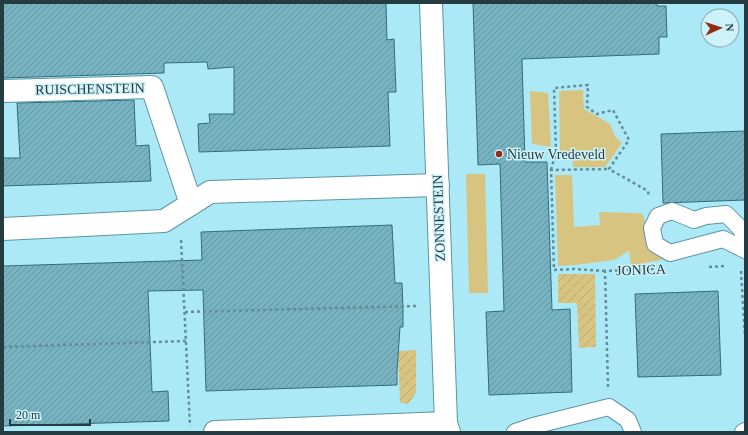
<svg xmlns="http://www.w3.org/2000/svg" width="748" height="435" font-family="Georgia,serif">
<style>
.grass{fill:#d8c481}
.garden{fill:url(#garden-furrows)}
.building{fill:url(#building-hatch);stroke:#326e7a}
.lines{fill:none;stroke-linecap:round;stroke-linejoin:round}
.lane-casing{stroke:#5b95a3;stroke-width:18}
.street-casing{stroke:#5b95a3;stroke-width:24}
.path{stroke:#638d97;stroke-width:2.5;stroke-dasharray:3 3;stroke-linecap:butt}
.lane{stroke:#fff;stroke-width:16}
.street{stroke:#fff;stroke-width:22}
.poi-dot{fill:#952c16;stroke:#cef2fa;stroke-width:1.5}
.labels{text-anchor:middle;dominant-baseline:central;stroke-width:3;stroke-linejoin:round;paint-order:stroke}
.street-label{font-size:14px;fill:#233b41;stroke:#cef2fa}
.poi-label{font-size:14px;fill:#233b41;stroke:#cef2fa;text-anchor:start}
</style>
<defs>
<pattern id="garden-furrows" width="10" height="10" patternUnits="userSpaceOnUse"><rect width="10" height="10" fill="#d8c481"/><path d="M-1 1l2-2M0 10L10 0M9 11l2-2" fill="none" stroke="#b9a971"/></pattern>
<pattern id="building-hatch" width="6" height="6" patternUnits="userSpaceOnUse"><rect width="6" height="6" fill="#78b3c1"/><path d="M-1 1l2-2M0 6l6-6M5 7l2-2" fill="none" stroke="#62939e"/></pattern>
</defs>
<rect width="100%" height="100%" fill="#ace9f7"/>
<g class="grass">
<path d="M583,90L584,109L610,124L615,136L622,143L605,167H573L572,152L560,153L559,91Z"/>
<path d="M530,91L548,93L551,147L532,144Z"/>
<path d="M466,174H485L488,293H469Z"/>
<path d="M555,175H572L574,227L600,225L599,212L638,213L643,215L652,248L670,258L631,266L629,251L614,260L575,265L558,266Z"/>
</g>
<g class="garden">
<path d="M558,274H595L596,347L579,348L577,303H558Z"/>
<path d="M416,350V393L408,404L400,403L398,351Z"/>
</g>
<g class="building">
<path d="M3,3H386L387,40L394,39L396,92H388L390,146L199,152L198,124L210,123L209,114H234V67L208,69L207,62L164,63V73L3,78Z"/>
<path d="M473,3H657V6H666L667,37H659V54L522,59L525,162H547L552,310L570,309L572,392L489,395L486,312L504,311L500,164L478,165Z"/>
<path d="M134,100L136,146L149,145L151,181L3,186V158H20L17,103Z"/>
<path d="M745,131V200L663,203L661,134Z"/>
<path d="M392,225L395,283H402L403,309V327H400L397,372V385L206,391L203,290L148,291L152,392L168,391L169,421L3,426V266L202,260L201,232Z"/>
<path d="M718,291L721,375L638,377L635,294Z"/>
</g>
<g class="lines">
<g class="lane-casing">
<g id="lane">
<path d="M745,240L741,229L726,214L706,216L694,220L672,211L658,216L652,228L655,244L670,253L723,239L745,250"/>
<path d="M515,432L533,426L609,407L628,420L633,432"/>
<path d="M743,432L745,431"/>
</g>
</g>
<g class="street-casing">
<g id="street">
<path d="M431,3L446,423L449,432"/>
<path d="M3,91L152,87L191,204"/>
<path d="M3,229L164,221L210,192L438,185"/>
<path d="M215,432L446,423"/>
</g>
</g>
<g class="path">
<path d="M551,170L556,152L554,88L588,85L587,107L597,114L613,110L629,140L609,169L648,191L649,197"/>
<path d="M181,240L190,426"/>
<path d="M709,267L726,266"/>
<path d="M605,271L574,269L554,270L551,170L609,169"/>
<path d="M741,271L745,337"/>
<path d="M185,312L417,306"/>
<path d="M3,347L186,341"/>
<path d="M608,387L605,271L654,269"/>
</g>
<use href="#lane" class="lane"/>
<use href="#street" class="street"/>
</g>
<circle class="poi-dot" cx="499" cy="154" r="4"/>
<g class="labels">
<g class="street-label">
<text transform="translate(90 89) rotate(-1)">RUISCHENSTEIN</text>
<text transform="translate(439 218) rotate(-92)">ZONNESTEIN</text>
<text transform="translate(641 270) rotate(-2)">JONICA</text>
</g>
<g class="poi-label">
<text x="507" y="154">Nieuw Vredeveld</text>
</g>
</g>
<rect width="748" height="435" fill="none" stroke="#233b41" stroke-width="8"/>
<g transform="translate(720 28) rotate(87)"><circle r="19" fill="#cef2fa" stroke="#8aa9b0"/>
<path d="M0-3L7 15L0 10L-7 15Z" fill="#952c16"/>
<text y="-6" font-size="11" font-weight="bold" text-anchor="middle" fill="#233b41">N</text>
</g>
<path d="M10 419v6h80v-6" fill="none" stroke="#233b41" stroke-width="2"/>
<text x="16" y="419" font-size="12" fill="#233b41" stroke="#cef2fa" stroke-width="3" paint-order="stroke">20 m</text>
</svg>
